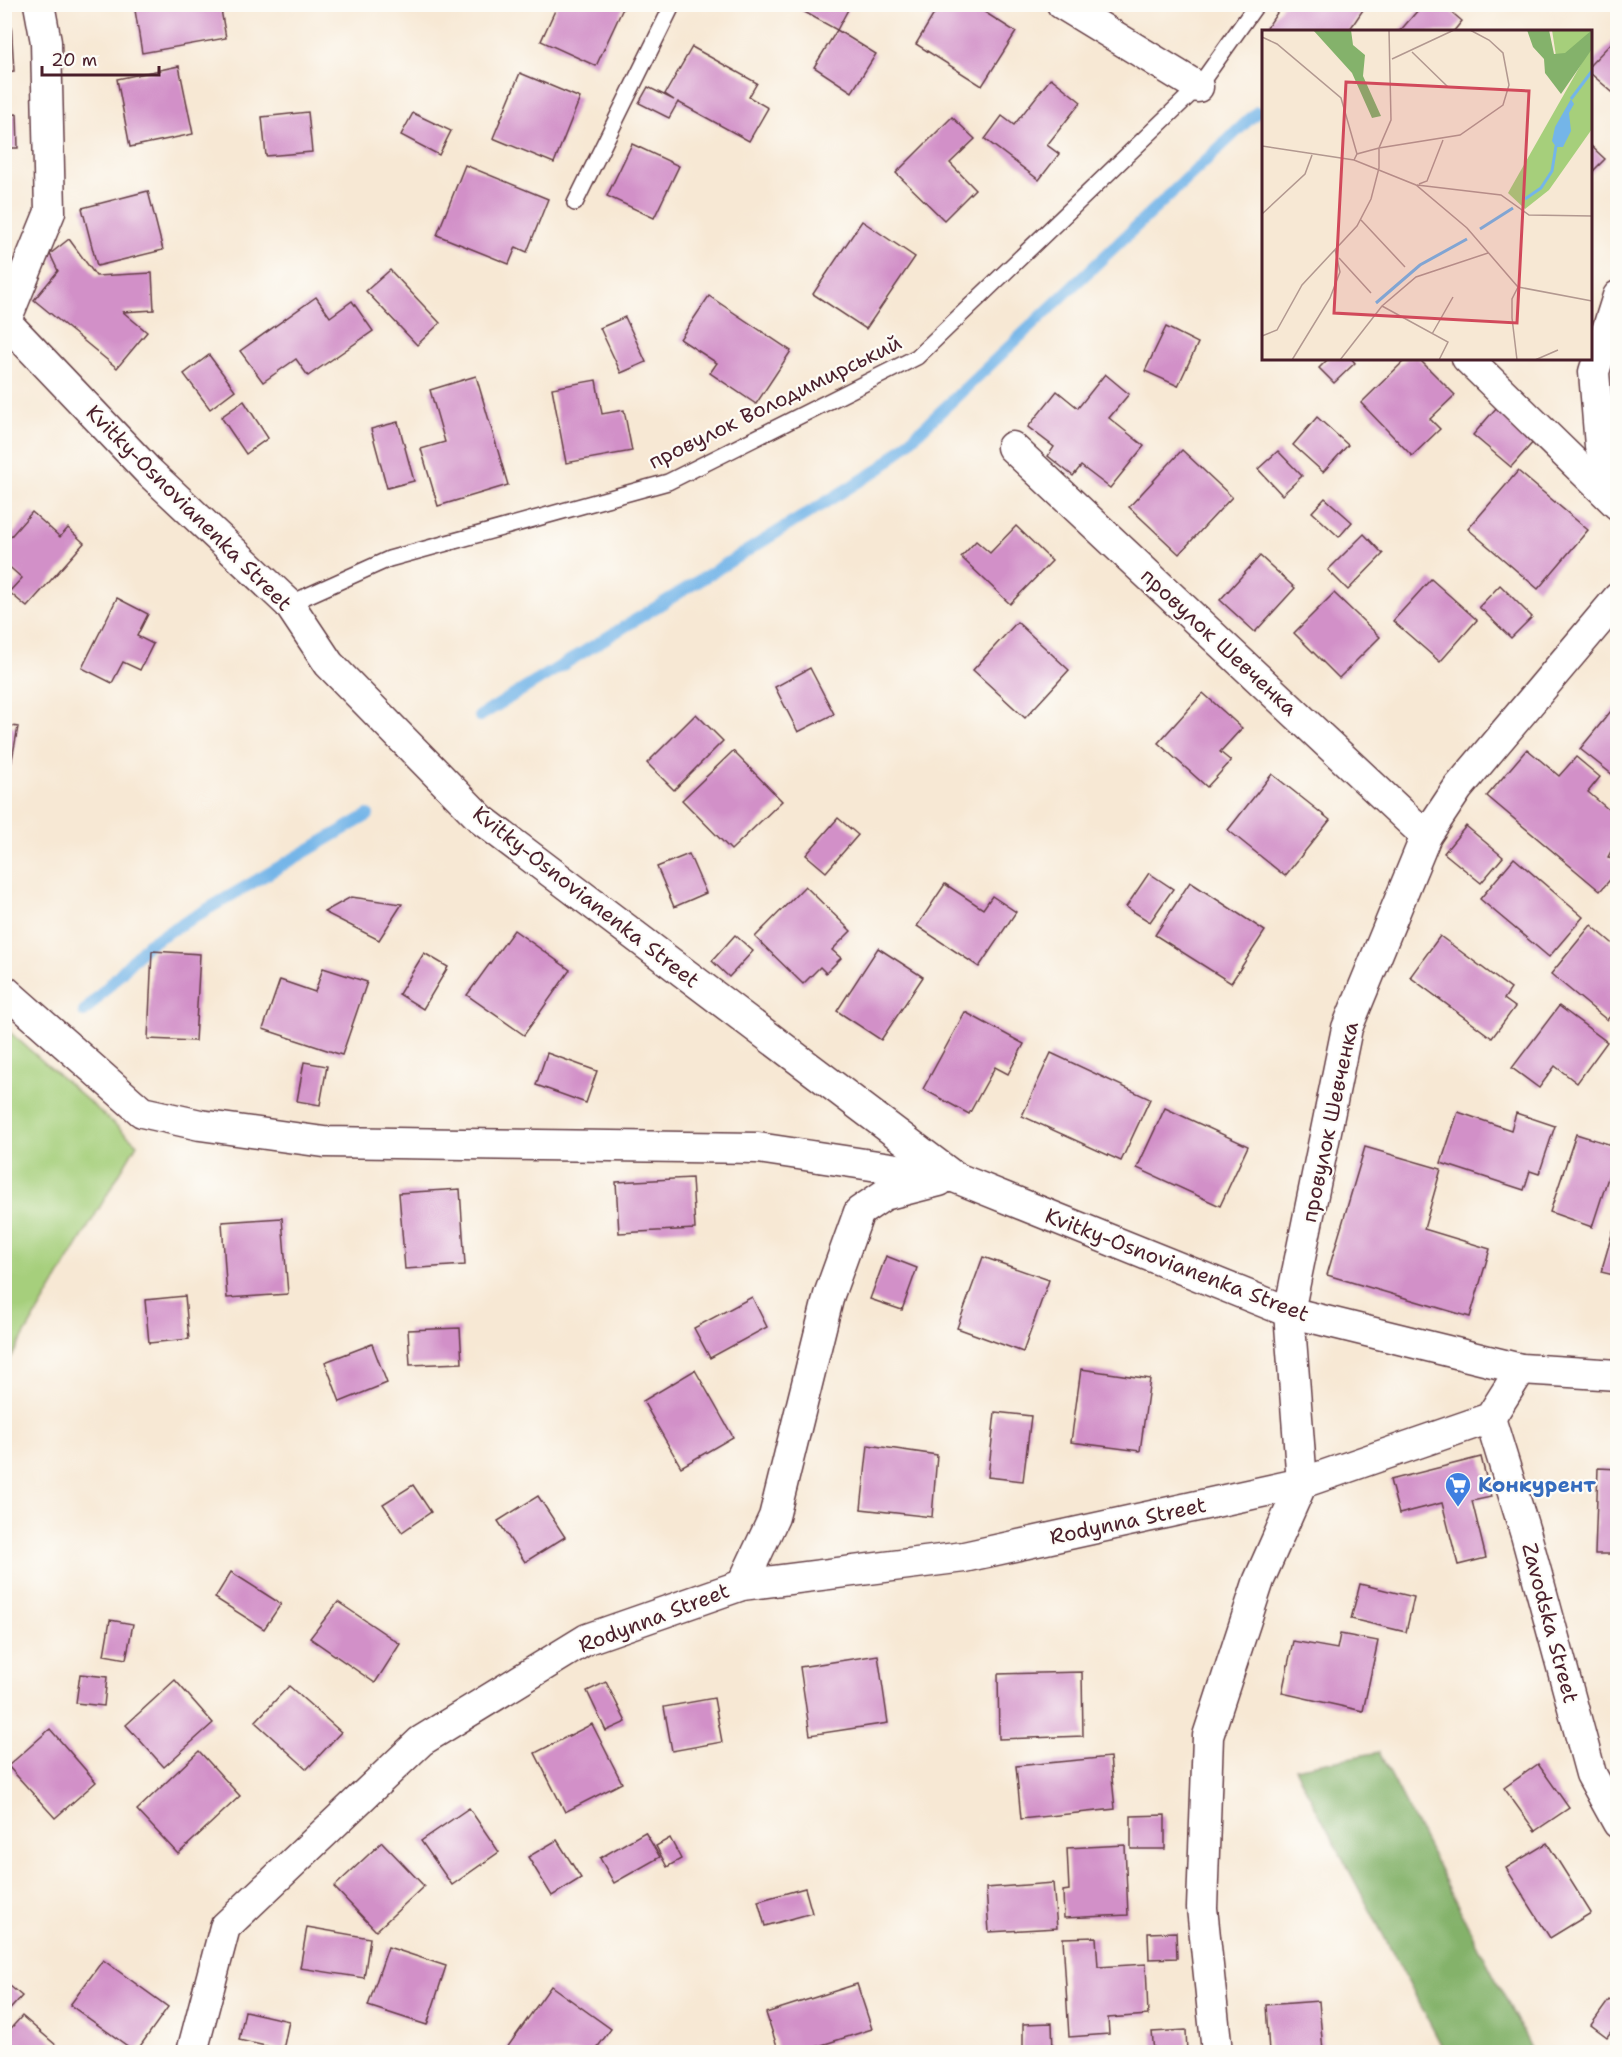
<svg xmlns="http://www.w3.org/2000/svg" width="1622" height="2057" font-family="'Shantell Sans',sans-serif">
<style>
.green{fill:#a6cf7b;stroke:#787753;stroke-width:1.5}
.forest{fill:#84b26b;stroke:#67684b;stroke-width:1.5}
.lines{fill:none;stroke-linecap:round;stroke-linejoin:round}
.stream{stroke:#74b5e8;stroke-width:12}
.building{fill:#d290c8}
.lane-casing{stroke:#643d44;stroke-width:18}
.street-casing{stroke:#643d44;stroke-width:33}
.lane{stroke:#fff;stroke-width:15}
.street{stroke:#fff;stroke-width:30}
.labels{text-anchor:middle;dominant-baseline:central;stroke-width:4.5;stroke-linejoin:round;paint-order:stroke}
.street-label{font-size:21px;fill:#4a1f2b;stroke:#fdfcf7}
.shop-label{font-size:21px;font-weight:bold;fill:#366cbe;stroke:#fdfcf7;text-anchor:start}
.inset-river{fill:none;stroke:#74b5e8;stroke-width:3}
.inset-road{fill:none;stroke:#b29890;stroke-width:1.5}
.view{fill:#d1495b;fill-opacity:0.15;stroke:#d1495b;stroke-width:3}
.inset-edge{fill:none;stroke:#4a1f2b;stroke-width:3}
</style>
<rect width="100%" height="100%" fill="#fdfcf7"/>
<filter id="ink" filterUnits="userSpaceOnUse"><feTurbulence type="fractalNoise" baseFrequency=".0167" numOctaves="2"/><feDisplacementMap in="SourceGraphic" scale="12" xChannelSelector="R" yChannelSelector="G"/><feConvolveMatrix kernelMatrix="1 2 1 2 8 2 1 2 1" color-interpolation-filters="sRGB"/></filter>
<filter id="wash" filterUnits="userSpaceOnUse"><feTurbulence type="fractalNoise" baseFrequency=".008" numOctaves="4" result="noise"/><feDisplacementMap in="SourceGraphic" scale="24" xChannelSelector="R" yChannelSelector="G"/><feGaussianBlur stdDeviation="1.35" result="paint"/><feColorMatrix in="noise" values="0 0 0 0 0 0 0 0 0 0 0 0 0 0 0 0 0 1.4 0 .05"/><feComposite in="paint" operator="in"/></filter>
<g filter="url(#wash)">
<rect width="100%" height="100%" fill="#f7e8d4"/>
<path class="green" d="M5,1028L137,1144L5,1368Z"/>
<path class="forest" d="M1379,1752L1533,2052H1445L1295,1768Z"/>
<g class="lines">
<g class="stream">
<path d="M480,716L881,468L1257,112"/>
<path d="M84,1012L148,944L368,815"/>
</g>
</g>
<g id="blocks">
<g class="building">
<path d="M134,4H220L226,38L142,53Z"/>
<path d="M558,4H625L596,66L541,41Z"/>
<path d="M790,4H851L837,30Z"/>
<path d="M940,4H972L1016,32L982,86L916,44Z"/>
<path d="M1283,4H1367L1348,32H1264Z"/>
<path d="M1414,4H1442L1462,21L1453,32H1399L1419,9Z"/>
<path d="M11,22L14,71L4,72V23Z"/>
<path d="M837,30L876,54L852,92L814,67Z"/>
<path d="M1618,36V97L1590,73V65Z"/>
<path d="M692,47L757,83L749,97L768,108L749,141L678,102L669,118L639,103L648,87L674,100L665,94Z"/>
<path d="M179,66L193,134L130,147L117,79Z"/>
<path d="M520,73L580,98L554,163L493,138Z"/>
<path d="M1051,78L1081,102L1047,145L1059,154L1039,180L985,139L1002,116L1014,125Z"/>
<path d="M308,112L312,152L266,156L262,117Z"/>
<path d="M413,113L451,131L439,155L401,135Z"/>
<path d="M17,114L18,148H4V115Z"/>
<path d="M952,117L975,139L950,163L975,189L944,220L896,173Z"/>
<path d="M632,144L679,166L654,218L607,196Z"/>
<path d="M1590,145L1605,159L1590,174Z"/>
<path d="M465,165L548,199L527,252L516,247L509,264L437,235Z"/>
<path d="M148,191L163,250L97,266L82,208Z"/>
<path d="M862,221L915,257L866,329L813,294Z"/>
<path d="M69,239L96,276L152,273L154,310L123,312L147,332L117,368L34,300L58,271L50,254Z"/>
<path d="M390,270L440,323L417,345L366,291Z"/>
<path d="M709,296L791,351L756,404L710,373L717,363L680,339Z"/>
<path d="M316,297L330,317L352,301L373,331L308,376L296,359L263,382L240,351Z"/>
<path d="M625,317L646,362L621,373L600,328Z"/>
<path d="M1166,327L1198,343L1178,386L1145,371Z"/>
<path d="M209,355L235,390L210,409L184,374Z"/>
<path d="M1329,358H1351L1355,363L1334,383L1319,368Z"/>
<path d="M1407,358H1418L1455,395L1430,419L1440,429L1412,456L1361,403Z"/>
<path d="M1105,374L1129,394L1109,418L1144,446L1110,488L1081,466L1073,476L1048,456L1054,447L1028,427L1057,391L1078,408Z"/>
<path d="M476,376L508,485L438,506L421,449L445,442L430,390Z"/>
<path d="M596,380L602,414L624,410L632,451L566,463L552,388Z"/>
<path d="M244,401L268,438L246,454L221,417Z"/>
<path d="M1497,407L1535,440L1511,467L1473,435Z"/>
<path d="M1317,417L1348,445L1323,472L1293,445Z"/>
<path d="M398,422L414,481L387,488L371,429Z"/>
<path d="M1182,450L1232,497L1179,554L1129,507Z"/>
<path d="M1278,451L1302,476L1282,495L1258,469Z"/>
<path d="M1518,471L1588,530L1538,589L1468,529Z"/>
<path d="M1325,498L1352,522L1339,537L1312,512Z"/>
<path d="M32,512L60,537L68,528L84,543L27,607L9,592L22,578L5,563V543Z"/>
<path d="M1016,526L1052,561L1010,604L961,557L976,541L990,553Z"/>
<path d="M1364,534L1383,554L1348,590L1328,570Z"/>
<path d="M1260,556L1295,588L1255,632L1220,600Z"/>
<path d="M1431,579L1477,620L1440,662L1393,621Z"/>
<path d="M1500,585L1532,617L1511,638L1479,607Z"/>
<path d="M1334,593L1380,637L1339,678L1294,633Z"/>
<path d="M117,598L148,614L137,636L153,644L140,670L123,662L112,683L82,668Z"/>
<path d="M1017,622L1069,670L1025,718L973,670Z"/>
<path d="M810,668L834,714L798,732L775,687Z"/>
<path d="M1203,693L1242,728L1220,752L1231,761L1207,787L1158,743Z"/>
<path d="M1616,705L1618,706V779L1580,749Z"/>
<path d="M696,714L723,741L674,790L647,763Z"/>
<path d="M4,725L18,727L11,765L4,764Z"/>
<path d="M1527,749L1559,776L1576,757L1600,777L1588,792L1617,817L1618,827V838L1608,857L1618,864V871L1600,891L1487,796Z"/>
<path d="M733,751L782,801L731,850L682,800Z"/>
<path d="M1272,774L1330,820L1285,876L1228,830Z"/>
<path d="M838,818L858,835L826,872L806,855Z"/>
<path d="M1466,826L1503,857L1481,883L1444,853Z"/>
<path d="M689,854L706,893L674,907L657,867Z"/>
<path d="M1514,858L1583,917L1549,957L1480,899Z"/>
<path d="M1149,873L1173,889L1150,922L1126,907Z"/>
<path d="M1190,882L1265,931L1231,983L1155,935Z"/>
<path d="M945,884L983,909L992,896L1016,912L979,967L917,926Z"/>
<path d="M805,886L851,931L832,950L841,958L826,973L820,967L803,984L755,937Z"/>
<path d="M351,897L402,904L379,940L324,912Z"/>
<path d="M1591,925L1618,948V986L1613,992L1618,996V1007L1607,1020L1551,974Z"/>
<path d="M514,930L570,970L524,1035L467,995Z"/>
<path d="M735,935L753,951L729,977L712,961Z"/>
<path d="M1440,936L1511,989L1504,999L1515,1007L1492,1038L1410,977Z"/>
<path d="M878,948L923,977L881,1040L837,1011Z"/>
<path d="M152,951L200,954L195,1041L148,1039Z"/>
<path d="M424,953L448,967L423,1009L399,994Z"/>
<path d="M323,968L367,982L342,1055L263,1029L280,980L315,992Z"/>
<path d="M1559,1006L1607,1042L1577,1083L1555,1066L1539,1088L1512,1068Z"/>
<path d="M965,1012L1024,1044L1008,1074L995,1067L969,1114L923,1089Z"/>
<path d="M547,1053L597,1071L586,1103L536,1085Z"/>
<path d="M1051,1053L1150,1099L1121,1161L1022,1116Z"/>
<path d="M304,1062L327,1066L320,1105L297,1101Z"/>
<path d="M1165,1108L1248,1146L1220,1206L1137,1168Z"/>
<path d="M1458,1112L1511,1130L1516,1113L1555,1126L1539,1174L1530,1171L1524,1190L1441,1163Z"/>
<path d="M1576,1134L1618,1147L1592,1227L1550,1212Z"/>
<path d="M1365,1147L1441,1169L1424,1229L1490,1249L1470,1317L1327,1275Z"/>
<path d="M692,1178L695,1229L619,1233L616,1182Z"/>
<path d="M460,1189L465,1265L405,1269L399,1193Z"/>
<path d="M1618,1214V1276L1601,1272Z"/>
<path d="M282,1218L288,1294L227,1298L222,1222Z"/>
<path d="M886,1256L917,1268L902,1310L870,1299Z"/>
<path d="M983,1257L1049,1280L1023,1352L957,1328Z"/>
<path d="M185,1296L189,1339L149,1343L145,1300Z"/>
<path d="M752,1297L767,1327L710,1358L694,1328Z"/>
<path d="M460,1328L462,1363L410,1365L408,1330Z"/>
<path d="M372,1344L387,1383L340,1402L325,1362Z"/>
<path d="M1081,1369L1150,1379L1140,1451L1071,1442Z"/>
<path d="M695,1370L733,1437L681,1467L643,1401Z"/>
<path d="M995,1412L1031,1416L1023,1481L988,1477Z"/>
<path d="M868,1445L937,1455L932,1517L861,1509Z"/>
<path d="M1481,1457L1491,1497L1472,1501L1486,1558L1458,1565L1442,1503L1399,1514L1390,1480Z"/>
<path d="M1598,1468L1618,1469V1554H1595Z"/>
<path d="M413,1485L431,1512L402,1532L383,1504Z"/>
<path d="M538,1496L565,1537L525,1562L498,1521Z"/>
<path d="M231,1572L281,1604L264,1629L215,1598Z"/>
<path d="M1360,1584L1414,1597L1406,1632L1351,1619Z"/>
<path d="M338,1602L400,1644L375,1683L310,1638Z"/>
<path d="M110,1620L133,1624L126,1659L104,1655Z"/>
<path d="M1340,1634L1378,1641L1363,1711L1282,1693L1293,1641L1337,1649Z"/>
<path d="M878,1655L888,1723L810,1735L800,1667Z"/>
<path d="M1082,1672L1083,1736L999,1739L998,1674Z"/>
<path d="M80,1674L107,1677L104,1706L76,1703Z"/>
<path d="M175,1680L213,1723L164,1767L126,1725Z"/>
<path d="M606,1682L626,1722L606,1731L587,1691Z"/>
<path d="M289,1686L341,1732L307,1769L255,1722Z"/>
<path d="M714,1698L722,1742L672,1751L664,1707Z"/>
<path d="M592,1724L622,1783L565,1812L535,1753Z"/>
<path d="M50,1729L96,1782L55,1818L8,1766Z"/>
<path d="M199,1751L240,1796L178,1854L137,1810Z"/>
<path d="M1110,1757L1115,1809L1021,1819L1016,1766Z"/>
<path d="M1538,1764L1569,1808L1535,1831L1504,1788Z"/>
<path d="M469,1808L499,1852L452,1885L421,1841Z"/>
<path d="M1165,1815V1849H1131V1816Z"/>
<path d="M645,1832L660,1857L614,1883L600,1858Z"/>
<path d="M670,1838L681,1859L667,1867L656,1846Z"/>
<path d="M557,1840L581,1878L552,1896L528,1857Z"/>
<path d="M382,1842L424,1886L376,1931L334,1887Z"/>
<path d="M1547,1843L1591,1913L1550,1938L1506,1868Z"/>
<path d="M1125,1845L1128,1915L1064,1918L1063,1891L1069,1890L1067,1848Z"/>
<path d="M1053,1883L1057,1928L989,1932L986,1888Z"/>
<path d="M805,1888L812,1913L765,1926L758,1901Z"/>
<path d="M307,1927L370,1938L364,1978L300,1968Z"/>
<path d="M1176,1932L1177,1958L1149,1959L1148,1933Z"/>
<path d="M1096,1937L1098,1967L1146,1964L1148,2015L1108,2018L1109,2034L1069,2037L1063,1938Z"/>
<path d="M388,1947L446,1966L427,2025L368,2006Z"/>
<path d="M103,1960L168,2007L136,2052L70,2005Z"/>
<path d="M4,1981L22,1996L4,2016Z"/>
<path d="M857,1984L872,2029L800,2052H779L766,2013Z"/>
<path d="M551,1986L611,2029L594,2052H504Z"/>
<path d="M1609,2000L1618,2006V2022L1607,2037L1591,2025Z"/>
<path d="M1319,2001L1323,2052H1269L1266,2005Z"/>
<path d="M245,2011L289,2021L283,2050L239,2040Z"/>
<path d="M22,2016L64,2052H4V2036Z"/>
<path d="M1052,2023L1053,2052H1023V2024Z"/>
<path d="M1186,2030L1187,2052H1154L1152,2032Z"/>
</g>
</g>
</g>
<g filter="url(#ink)">
<use href="#blocks" fill-opacity="0" stroke="#643d44" stroke-width="1.5"/>
<g class="lines">
<g class="lane-casing">
<g id="lane">
<path d="M575,203L673,4"/>
<path d="M289,604L389,559L668,482L917,357L1198,87L1257,4"/>
</g>
</g>
<g class="street-casing">
<g id="street">
<path d="M1062,4L1198,87"/>
<path d="M1618,296L1594,372L1600,446L1618,494"/>
<path d="M4,320L148,471L289,604L329,664L482,820L954,1177L1289,1312L1521,1369L1618,1375"/>
<path d="M6,320L50,212L46,42L39,4"/>
<path d="M1467,358L1618,505"/>
<path d="M1012,447L1426,836"/>
<path d="M4,990L142,1112L200,1125L324,1142L758,1148L951,1177"/>
<path d="M1490,1418L1526,1535L1591,1774L1618,1823"/>
<path d="M742,1585L774,1517L829,1295L859,1212L884,1195L939,1181"/>
<path d="M192,2052L225,1927L421,1741L587,1639L742,1585L964,1557L1302,1483L1490,1418L1521,1369"/>
<path d="M1217,2052L1202,1908L1208,1736L1259,1580L1302,1483L1289,1312L1347,1028L1426,836L1458,788L1618,598"/>
</g>
</g>
<use href="#lane" class="lane"/>
<use href="#street" class="street"/>
</g>
</g>
<defs>
<g id="supermarket-pin" transform="scale(1.35)"><path d="M0 17L-7.5 6A9.5 9.5 0 1 1 7.5 6Z" fill="#3f7fe0" stroke="#fdfcf7"/><path d="M-6-5.5h2.5l.6 2H6L4.5 2H-2.5L-4.4-4H-6ZM-1.5 3.2a1.3 1.3 0 1 0 .1 0ZM3 3.2a1.3 1.3 0 1 0 .1 0Z" fill="#fff"/></g>
</defs>
<g fill-rule="evenodd">
<use href="#supermarket-pin" x="1458" y="1485"/>
</g>
<g class="labels">
<g class="street-label">
<text transform="translate(775 402) rotate(-26)">провулок Володимирський</text>
<text transform="translate(189 508) rotate(45)">Kvitky-Osnovianenka Street</text>
<text transform="translate(1219 642) rotate(43)">провулок Шевченка</text>
<text transform="translate(586 897) rotate(38)">Kvitky-Osnovianenka Street</text>
<text transform="translate(1330 1122) rotate(-78)">провулок Шевченка</text>
<text transform="translate(1177 1265) rotate(21)">Kvitky-Osnovianenka Street</text>
<text transform="translate(1128 1521) rotate(-12)">Rodynna Street</text>
<text transform="translate(654 1618) rotate(-21)">Rodynna Street</text>
<text transform="translate(1550 1623) rotate(75)">Zavodska Street</text>
</g>
<g class="shop-label">
<text x="1478" y="1485">Конкурент</text>
</g>
</g>
<g transform="translate(1262 30)">
<rect width="330" height="330" fill="#f7e8d4"/>
<path d="M290,0H329L318,24L294,26ZM330,15V99L287,160L263,179L246,163Z" fill="#a6cf7b"/>
<path d="M51,0H89L91,15L103,25L101,46L119,86L110,88L90,43ZM265,0H287L292,24L303,23L330,0V19L299,64L283,43L282,29L271,17Z" fill="#84b26b"/>
<path d="M309,69L312,74L307,83L309,101L301,117H294L290,111L293,97Z" fill="#74b5e8"/>
<path class="inset-river" d="M309,69L330,41M263,169L279,158L290,141L294,116M218,199L251,178M114,273L158,235L205,209"/>
<path class="inset-road" d="M0,7L15,14L79,68L95,124M150,22L186,57M130,29L192,0M0,116L92,130L154,155L205,198L256,257L330,271M92,130L95,124L117,118L198,105L241,75L247,55L241,23L227,10L208,0M157,154L165,151L181,110M155,155L239,165L267,185L330,186M0,184L43,144L50,125M99,190L143,237M77,228L109,263M120,276L186,312L177,330M170,304L191,267M0,306L15,300L40,255L95,196L109,169L117,138V118L129,90L127,0M30,330L68,268L78,242L73,219M78,330L120,276L154,247L226,223M255,330L250,288V269L256,257M273,330L296,320"/>
<path class="view" d="M84,52L267,61L255,293L72,283Z"/>
<rect width="330" height="330" class="inset-edge"/>
</g>
<rect width="1622" height="2057" fill="none" stroke="#fdfcf7" stroke-width="24"/>
<path d="M42 66v9h117v-9" fill="none" stroke="#4a1f2b" stroke-width="3"/>
<text x="51" y="66" font-size="18" fill="#4a1f2b" stroke="#fdfcf7" stroke-width="4.5" paint-order="stroke">20 m</text>
</svg>
